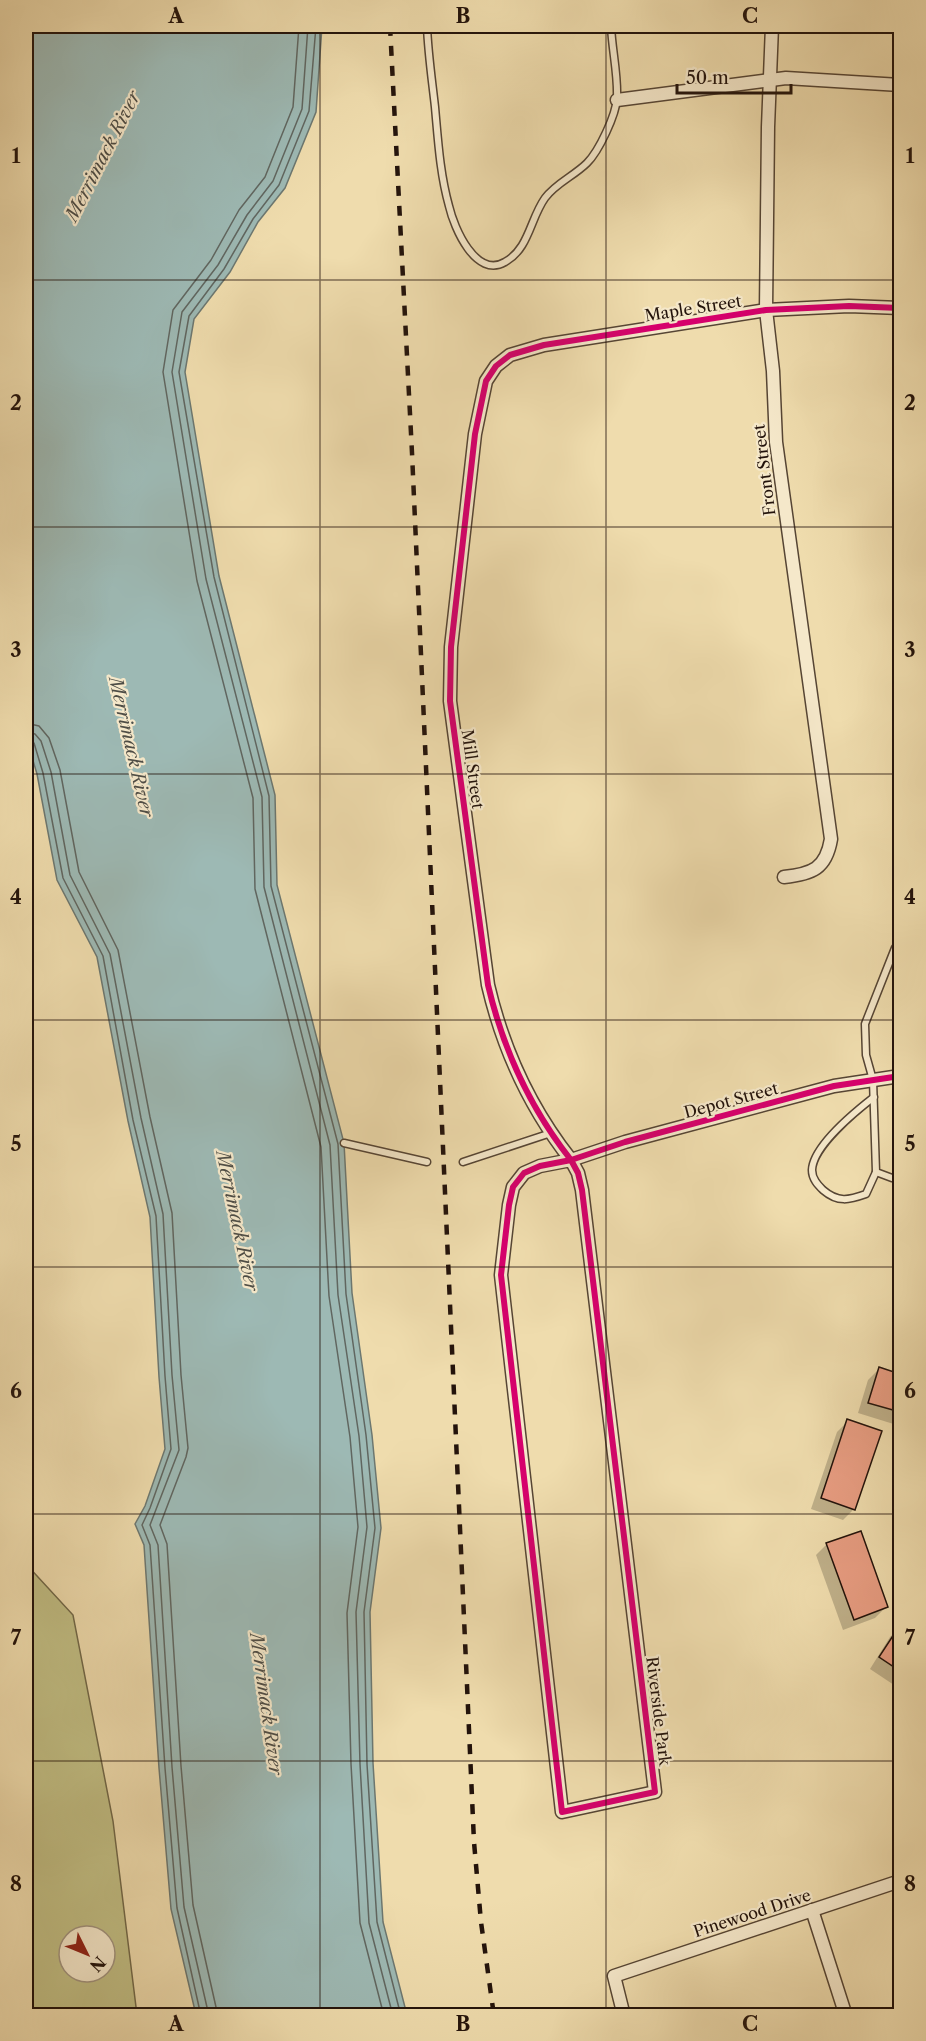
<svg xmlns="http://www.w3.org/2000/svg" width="926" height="2041" font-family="'Libre Caslon Text',serif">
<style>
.green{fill:#c1be84;stroke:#726848;stroke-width:1.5;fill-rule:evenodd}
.water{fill:#9db9b4;stroke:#6c7770;stroke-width:1.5}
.shadow{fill:#0003}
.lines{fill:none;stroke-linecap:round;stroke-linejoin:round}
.shore{stroke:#606660;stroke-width:1.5}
.building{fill:#e89d82;stroke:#23130b;stroke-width:1.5}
.lane-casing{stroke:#564534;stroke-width:9}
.street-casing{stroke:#564534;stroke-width:15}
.lane{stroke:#f5e8ca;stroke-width:6}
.street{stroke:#f5e8ca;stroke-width:12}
.rail{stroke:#23130b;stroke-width:4.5;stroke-dasharray:10 10;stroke-linecap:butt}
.cycleway-casing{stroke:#f5e8ca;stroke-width:10}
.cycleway{stroke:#d6006c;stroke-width:6}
.grid{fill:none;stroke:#23130b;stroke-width:1.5;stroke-opacity:0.55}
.labels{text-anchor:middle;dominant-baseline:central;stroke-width:4.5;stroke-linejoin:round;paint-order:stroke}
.street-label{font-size:16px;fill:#23130b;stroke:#f5e8ca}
.water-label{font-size:18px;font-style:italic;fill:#4e4d46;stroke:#f5e8ca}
.neatline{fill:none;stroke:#23130b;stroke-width:2}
.grid-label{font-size:20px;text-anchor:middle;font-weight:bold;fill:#23130b}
</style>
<rect width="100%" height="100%" fill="#efdcad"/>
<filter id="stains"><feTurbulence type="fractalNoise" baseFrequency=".00333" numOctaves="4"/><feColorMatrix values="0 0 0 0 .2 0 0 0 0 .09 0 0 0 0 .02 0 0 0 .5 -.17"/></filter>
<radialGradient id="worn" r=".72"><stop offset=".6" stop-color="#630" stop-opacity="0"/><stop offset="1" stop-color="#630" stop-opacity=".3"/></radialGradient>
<path class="green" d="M26,1564L73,1615L113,1821L137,2015H26ZM69,1936H105V1972H69Z"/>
<path class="water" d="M26,26H322L316,112L285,188L258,222L230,272L194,319L185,372L219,576L275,795L277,885L344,1143L352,1293L372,1435L381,1528L370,1612L373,1763L383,1922L407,2015H196L171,1909L159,1768L144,1545L135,1524L145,1506L165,1449L159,1377L150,1217L128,1121L97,957L57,880L37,774L26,737Z"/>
<g class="shadow">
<path d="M879,1369L900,1375V1426L858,1413L868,1380Z"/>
<path d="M848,1421L854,1509L843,1520L811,1509L837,1432Z"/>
<path d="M827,1544L886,1607L875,1618L843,1630L816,1555Z"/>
<path d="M900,1627V1689L870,1669L890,1637Z"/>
</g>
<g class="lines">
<g class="shore">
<path d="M299,26L293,107L265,177L239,210L211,260L173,310L163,372L197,581L253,798L255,889L321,1147L329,1296L350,1437L358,1527L347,1613L351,1764L360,1923L384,2016"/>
<path d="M308,26L302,109L273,181L247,215L218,265L182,312L172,372L206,579L262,797L264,887L330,1145L338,1295L359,1436L367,1527L356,1612L360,1764L369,1923L393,2016"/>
<path d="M316,26L309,111L279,185L253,219L224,269L189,316L179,372L214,577L269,796L271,886L338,1144L346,1294L366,1435L375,1528L364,1612L367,1764L377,1922L401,2016"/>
<path d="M26,723L39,726L49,738L60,770L79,872L118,950L150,1117L172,1213L181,1375L188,1448L186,1457L160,1525L167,1544L181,1766L193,1905L218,2016"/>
<path d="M26,732L35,734L41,741L51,772L70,875L110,954L141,1118L163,1214L172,1375L179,1450L150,1525L158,1545L172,1767L184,1907L209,2016"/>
<path d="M26,739L30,740L34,743L43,773L63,878L103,956L133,1120L156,1216L165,1376L171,1449L150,1508L142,1525L150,1545L165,1768L177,1908L201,2016"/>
</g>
</g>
<g class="building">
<path d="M879,1367L900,1374V1412L868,1403Z"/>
<path d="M847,1419L882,1431L855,1510L821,1498Z"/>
<path d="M861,1531L888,1607L854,1620L826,1543Z"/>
<path d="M900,1625V1671L879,1657Z"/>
</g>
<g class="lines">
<g class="lane-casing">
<g id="lane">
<path d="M427,26C428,53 432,80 435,107C438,140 440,174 449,206C454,228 476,279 505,262C529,249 530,219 545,198C556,183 574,176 587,163C599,151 616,115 617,98C618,74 612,50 611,26"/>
<path d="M895,948L865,1024L866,1055L873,1080L876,1172L892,1178L900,1177"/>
<path d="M874,1097C856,1111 813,1146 812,1170C812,1179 818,1185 823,1190C838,1203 849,1200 866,1194L876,1172"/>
<path d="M344,1143L427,1162"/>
<path d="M463,1162L551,1133"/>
</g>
</g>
<g class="street-casing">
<g id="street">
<path d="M772,26L768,127L766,310L773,371L776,442L831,839C826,869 812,874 784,877"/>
<path d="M617,100L786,78L900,85"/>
<path d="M900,308L849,306L766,310L544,345L510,355L496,366L486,381L475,434L451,647L450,701L488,985C503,1049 530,1108 571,1160L625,1142L834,1086L900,1076"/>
<path d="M571,1160L578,1173L582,1190L655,1792L562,1812L501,1275L509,1205L513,1187L524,1173L540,1166Z"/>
<path d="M812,1910L846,2016"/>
<path d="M624,2016L614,1976L900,1881"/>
</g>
</g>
<use href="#lane" class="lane"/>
<use href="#street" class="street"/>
<path class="rail" d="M390,26L412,453L474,1842L481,1922L494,2016"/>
<g class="cycleway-casing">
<g id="cycleway">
<path d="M900,308L849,306L766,310L544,345L510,355L496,366L486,381L475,434L451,647L450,701L488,985C503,1049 530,1108 571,1160L625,1142L834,1086L900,1076"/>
<path d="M571,1160L578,1173L582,1190L655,1792L562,1812L501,1275L509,1205L513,1187L524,1173L540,1166Z"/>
</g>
</g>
<use href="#cycleway" class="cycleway"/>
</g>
<path class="grid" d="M320,26V2016M606,26V2016M26,280H900M26,527H900M26,774H900M26,1020H900M26,1267H900M26,1514H900M26,1761H900"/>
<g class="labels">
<g class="street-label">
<text transform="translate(693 308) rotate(-9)">Maple Street</text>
<text transform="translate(764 470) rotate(-97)">Front Street</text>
<text transform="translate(473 769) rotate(82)">Mill Street</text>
<text transform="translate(731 1100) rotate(-15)">Depot Street</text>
<text transform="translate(659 1711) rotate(83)">Riverside Park</text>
<text transform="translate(752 1913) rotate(-18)">Pinewood Drive</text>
</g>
<g class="water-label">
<text transform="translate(103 156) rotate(-63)">Merrimack River</text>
<text transform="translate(131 747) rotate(77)">Merrimack River</text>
<text transform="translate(237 1221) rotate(78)">Merrimack River</text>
<text transform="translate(266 1704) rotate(82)">Merrimack River</text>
</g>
</g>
<rect width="926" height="2041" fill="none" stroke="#efdcad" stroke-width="66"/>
<g transform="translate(87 1954) rotate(133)"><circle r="28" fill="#f5e8ca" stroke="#a1937e" stroke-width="1.5"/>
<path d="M0-4.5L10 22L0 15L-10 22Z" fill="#8f2418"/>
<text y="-9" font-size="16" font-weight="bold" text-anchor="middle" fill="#23130b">N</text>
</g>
<path d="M677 84v9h114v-9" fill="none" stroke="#23130b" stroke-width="3"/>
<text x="686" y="84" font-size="18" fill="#23130b" stroke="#f5e8ca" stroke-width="4.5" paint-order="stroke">50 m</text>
<rect x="33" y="33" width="860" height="1975" class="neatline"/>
<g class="grid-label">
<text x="176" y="23">A</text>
<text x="463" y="23">B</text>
<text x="750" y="23">C</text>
<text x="16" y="163">1</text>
<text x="910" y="163">1</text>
<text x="16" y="410">2</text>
<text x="910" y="410">2</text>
<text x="16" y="657">3</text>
<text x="910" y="657">3</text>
<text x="16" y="904">4</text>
<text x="910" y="904">4</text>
<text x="16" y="1151">5</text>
<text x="910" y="1151">5</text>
<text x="16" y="1398">6</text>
<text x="910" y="1398">6</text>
<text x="16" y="1645">7</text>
<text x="910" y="1645">7</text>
<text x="16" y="1891">8</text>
<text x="910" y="1891">8</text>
<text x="176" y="2031">A</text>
<text x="463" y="2031">B</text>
<text x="750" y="2031">C</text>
</g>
<rect width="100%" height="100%" filter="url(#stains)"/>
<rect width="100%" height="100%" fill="url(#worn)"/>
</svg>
